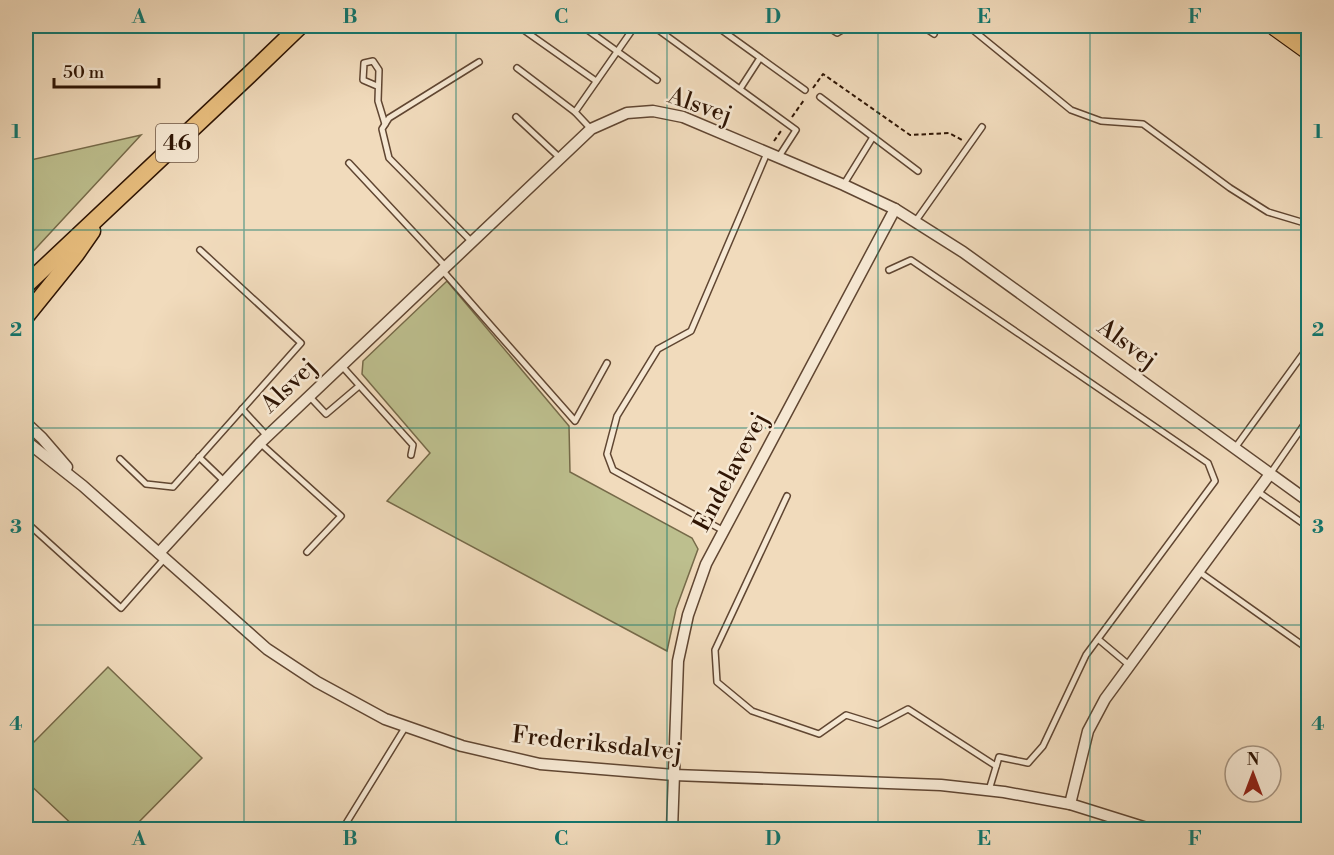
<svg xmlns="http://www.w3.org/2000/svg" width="1334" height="855" font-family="'Libre Bodoni',serif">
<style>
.green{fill:#bdbf8e;stroke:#766a49;stroke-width:1.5}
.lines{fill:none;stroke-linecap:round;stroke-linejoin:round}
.lane-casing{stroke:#604632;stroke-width:8}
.street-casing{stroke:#604632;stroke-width:13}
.primary-casing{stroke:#2f1504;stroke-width:19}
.highway-casing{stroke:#2f1504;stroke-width:22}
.path{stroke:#2f1504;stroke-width:2;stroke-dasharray:4.5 3;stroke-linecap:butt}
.lane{stroke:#f6e8d3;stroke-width:5}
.street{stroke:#f6e8d3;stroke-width:10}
.primary{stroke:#e8be7e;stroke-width:16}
.highway{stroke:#e8be7e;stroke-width:20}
.grid{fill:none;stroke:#0f766e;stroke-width:1.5;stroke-opacity:0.55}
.labels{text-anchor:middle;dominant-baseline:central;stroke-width:5;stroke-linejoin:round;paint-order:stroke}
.shield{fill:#f6e8d3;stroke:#6b5442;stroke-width:1.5}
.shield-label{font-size:22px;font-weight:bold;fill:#2f1504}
.street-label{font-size:24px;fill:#2f1504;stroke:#f6e8d3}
.neatline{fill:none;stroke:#0f766e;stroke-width:2}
.grid-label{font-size:20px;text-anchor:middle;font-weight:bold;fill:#0f766e}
</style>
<rect width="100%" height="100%" fill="#f1dbbc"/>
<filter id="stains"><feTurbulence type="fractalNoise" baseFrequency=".00333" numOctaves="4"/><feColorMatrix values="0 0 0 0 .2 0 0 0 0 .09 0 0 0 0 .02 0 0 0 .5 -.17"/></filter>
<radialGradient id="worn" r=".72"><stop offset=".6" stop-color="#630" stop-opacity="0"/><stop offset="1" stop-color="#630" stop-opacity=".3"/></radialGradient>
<g class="green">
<path d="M141,135L26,259V161Z"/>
<path d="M447,281L569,426L570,472L692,538L698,549L676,609L667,651L387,501L430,453L362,374L363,361Z"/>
<path d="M108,667L202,758L132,829H77L26,781V734L34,742Z"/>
</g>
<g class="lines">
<g class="lane-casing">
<g id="lane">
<path d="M518,26L596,81"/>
<path d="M582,26L657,80"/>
<path d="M653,26L796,130L778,158"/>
<path d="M716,26L805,90"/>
<path d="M826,26L837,33L849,26"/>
<path d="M922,26L934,34"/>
<path d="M968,26L1071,110L1101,121L1143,124L1230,188L1268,212L1308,224"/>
<path d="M517,68L575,112"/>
<path d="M377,86L363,80L364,63L373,61L379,70L378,101L385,124"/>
<path d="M740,89L760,58"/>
<path d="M820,97L918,171"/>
<path d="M516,117L560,158"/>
<path d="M591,129L575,112L635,26"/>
<path d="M349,163L446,267"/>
<path d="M844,184L873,137"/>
<path d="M915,222L982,127"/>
<path d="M472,242L389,158L382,129L389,118L479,62"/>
<path d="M442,270L575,421L607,363"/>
<path d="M889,270L911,260L1208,463L1215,481L1086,655L1043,746L1028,763L999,757L989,790"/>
<path d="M341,365L413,445L411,455"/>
<path d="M309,396L326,414L359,386"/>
<path d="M242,409L267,436"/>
<path d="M260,443L341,516L307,552"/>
<path d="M1235,448L1308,347"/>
<path d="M199,457L224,481"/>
<path d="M120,459L146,484L173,487L301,343L200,250"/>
<path d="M1270,474L1308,419"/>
<path d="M1257,491L1308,527"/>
<path d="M787,496L715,650L717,682L752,711L819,734L846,715L878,725L908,709L996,766"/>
<path d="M26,522L121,608L165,558"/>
<path d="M724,531L613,470L607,454L617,416L658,349L691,331L767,153"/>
<path d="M1198,571L1308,649"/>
<path d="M1098,639L1129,665"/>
<path d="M342,830L406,726"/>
</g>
</g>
<g class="street-casing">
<g id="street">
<path d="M26,423L42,438L67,467"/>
<path d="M26,441L83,486L267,649L317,682L385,719L462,746L540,764L674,775L941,785L1004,792L1070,804L1153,830"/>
<path d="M159,553L260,443L591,129L627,113L653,111L683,117L844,185L895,209L963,252L1308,501"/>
<path d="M1070,804L1088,731L1105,699L1270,474"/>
<path d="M672,830L678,661L688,615L706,564L895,209"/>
</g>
</g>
<g class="primary-casing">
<g id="primary">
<path d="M26,285L248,76L300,26"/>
<path d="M26,316L76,254L92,231"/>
</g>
</g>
<g class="highway-casing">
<path id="highway" d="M1276,26L1308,49"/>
</g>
<g class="path">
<path d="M813,88L823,74L910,135L949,133L962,140"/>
<path d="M792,117L804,100"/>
<path d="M774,141L781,131"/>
</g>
<use href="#lane" class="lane"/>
<use href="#street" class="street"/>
<use href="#primary" class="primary"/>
<use href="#highway" class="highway"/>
</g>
<path class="grid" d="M244,26V830M456,26V830M667,26V830M878,26V830M1090,26V830M26,230H1308M26,428H1308M26,625H1308"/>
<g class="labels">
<rect class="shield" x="156" y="124" width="42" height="38" rx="4.5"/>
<g class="shield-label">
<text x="177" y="143">46</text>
</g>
<g class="street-label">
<text transform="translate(700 106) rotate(19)">Alsvej</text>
<text transform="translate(1127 344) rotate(36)">Alsvej</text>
<text transform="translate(289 386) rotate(-44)">Alsvej</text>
<text transform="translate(731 472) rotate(-62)">Endelavevej</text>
<text transform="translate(597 744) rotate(6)">Frederiksdalvej</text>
</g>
</g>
<rect width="1334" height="855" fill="none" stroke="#f1dbbc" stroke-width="66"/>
<g transform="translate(1253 774)"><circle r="28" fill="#f6e8d3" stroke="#a69480" stroke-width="1.5"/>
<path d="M0-4.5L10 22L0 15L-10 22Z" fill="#8f2418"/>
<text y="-9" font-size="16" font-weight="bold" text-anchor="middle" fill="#2f1504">N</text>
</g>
<path d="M54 78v9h105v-9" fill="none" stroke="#2f1504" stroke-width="3"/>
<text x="63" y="78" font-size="18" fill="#2f1504" stroke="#f6e8d3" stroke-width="4.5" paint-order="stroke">50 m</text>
<rect x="33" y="33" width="1268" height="789" class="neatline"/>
<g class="grid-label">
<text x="139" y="23">A</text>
<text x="350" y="23">B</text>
<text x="561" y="23">C</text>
<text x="773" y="23">D</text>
<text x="984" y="23">E</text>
<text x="1195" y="23">F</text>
<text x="16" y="138">1</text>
<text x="1318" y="138">1</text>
<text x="16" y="336">2</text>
<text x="1318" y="336">2</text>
<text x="16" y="533">3</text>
<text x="1318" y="533">3</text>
<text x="16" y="730">4</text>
<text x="1318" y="730">4</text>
<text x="139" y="845">A</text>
<text x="350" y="845">B</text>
<text x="561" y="845">C</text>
<text x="773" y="845">D</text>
<text x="984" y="845">E</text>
<text x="1195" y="845">F</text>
</g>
<rect width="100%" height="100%" filter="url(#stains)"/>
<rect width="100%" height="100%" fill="url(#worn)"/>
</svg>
